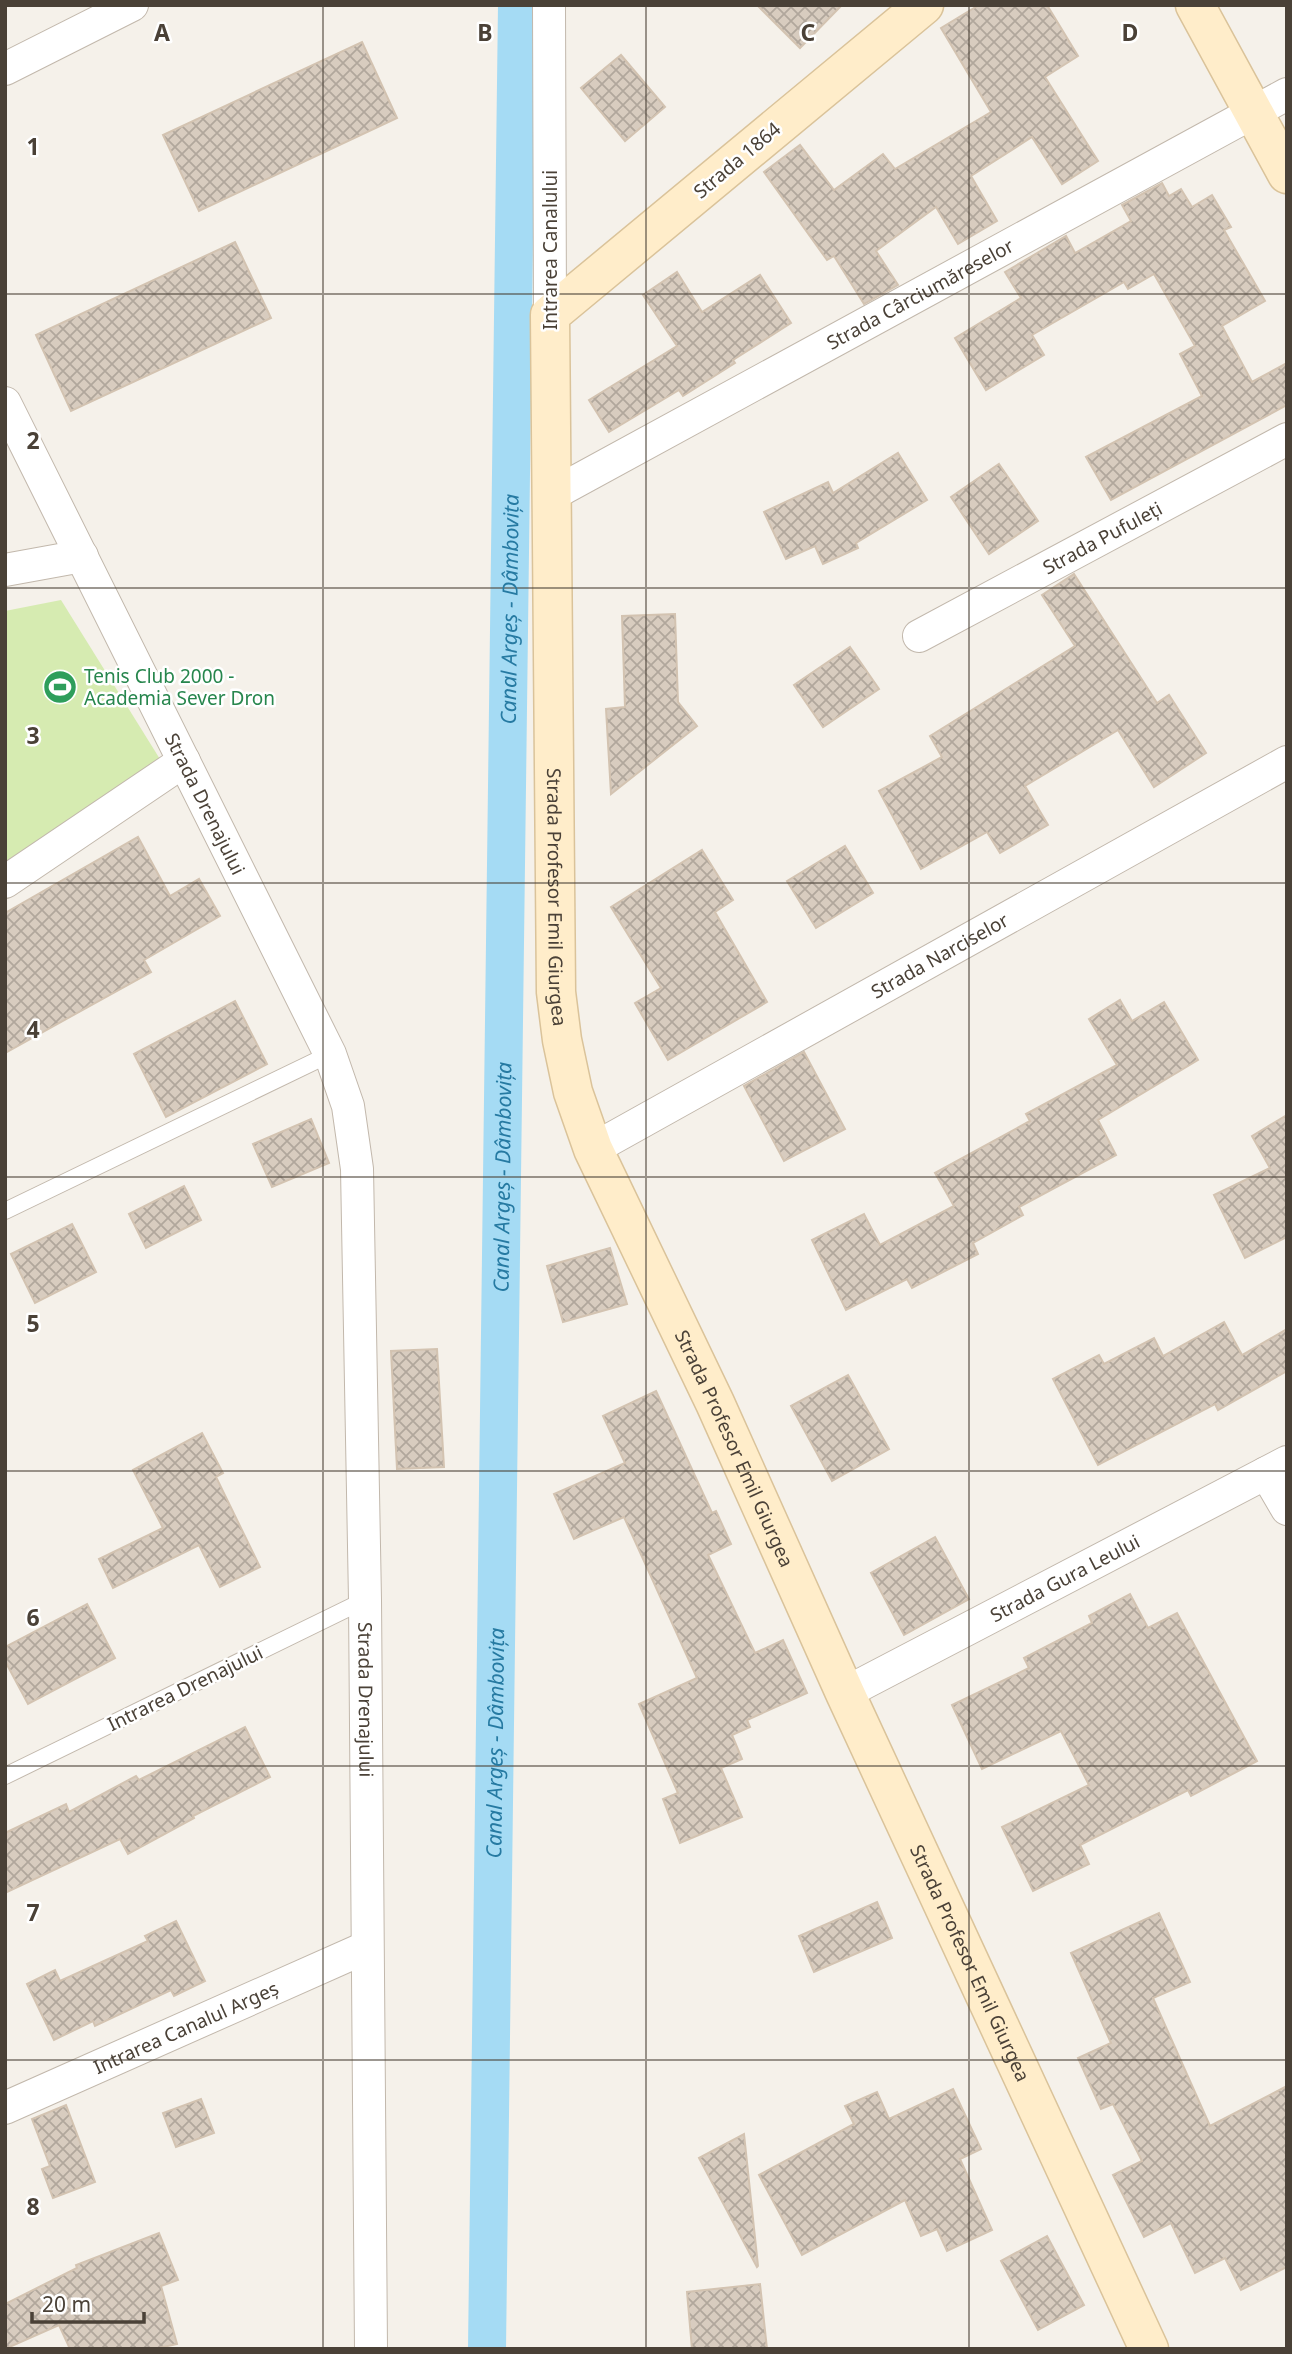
<svg xmlns="http://www.w3.org/2000/svg" width="1292" height="2354" font-family="'Noto Sans',sans-serif">
<style>
.park{fill:#d6ebb1}
.lines{fill:none;stroke-linecap:round;stroke-linejoin:round}
.canal{stroke:#a5dbf4;stroke-width:38}
.building{fill:url(#building-cross-hatch);stroke:#d3c3b1;stroke-width:2}
.lane-casing{stroke:#c2b8ac;stroke-width:18}
.street-casing{stroke:#c2b8ac;stroke-width:34}
.secondary-casing{stroke:#dac39a;stroke-width:41}
.lane{stroke:#fff;stroke-width:16}
.street{stroke:#fff;stroke-width:32}
.secondary{stroke:#ffedca;stroke-width:38}
.grid{fill:none;stroke:#4a4137;stroke-width:2;stroke-opacity:0.55}
.labels{text-anchor:middle;dominant-baseline:central;stroke-width:5;stroke-linejoin:round;paint-order:stroke}
.street-label{font-size:19px;fill:#4a4137;stroke:#fff}
.leisure-label{font-size:19px;fill:#27864d;stroke:#fff;text-anchor:start}
.water-label{font-size:21px;font-style:italic;fill:#267aa2;stroke:#fff}
.grid-label{font-size:23px;text-anchor:middle;font-weight:bold;fill:#4a4137;stroke:#fff;stroke-width:5;stroke-linejoin:round;paint-order:stroke}
</style>
<defs>
<pattern id="building-cross-hatch" width="8" height="8" patternUnits="userSpaceOnUse" patternTransform="scale(1.75)"><rect width="8" height="8" fill="#d8ccbf"/><path d="M0 0l8 8M0 8l8-8" fill="none" stroke="#b1a79c"/></pattern>
</defs>
<rect width="100%" height="100%" fill="#f5f1ea"/>
<path class="park" d="M61,600L163,764L5,872V611Z"/>
<g class="lines">
<path class="canal" id="s1" d="M487,2349L517,5"/>
</g>
<g class="building">
<path d="M757,5H842L800,48Z"/>
<path d="M979,5H1047L1078,56L1045,77L1098,161L1062,184L1032,137L971,176L997,221L958,244L936,207L876,251L898,285L864,304L834,256L827,260L764,172L800,145L834,190L883,154L895,169L991,112L941,28Z"/>
<path d="M362,42L397,118L199,211L163,135Z"/>
<path d="M621,55L665,107L625,141L581,88Z"/>
<path d="M1162,183L1169,196L1181,189L1192,207L1212,195L1231,227L1224,230L1265,301L1222,326L1252,382L1287,363V405L1111,500L1086,457L1202,396L1180,354L1195,346L1154,274L1128,289L1124,282L1032,335L1044,355L986,390L955,338L1021,298L1005,272L1066,236L1075,253L1131,221L1122,205Z"/>
<path d="M235,242L271,318L71,411L36,335Z"/>
<path d="M677,272L702,312L760,275L791,323L733,360L735,363L683,396L679,390L609,432L589,400L677,346L643,295Z"/>
<path d="M898,453L927,500L856,543L858,548L823,564L815,546L786,559L764,512L828,482L833,493Z"/>
<path d="M999,464L1038,521L989,554L951,497Z"/>
<path d="M1074,574L1157,703L1169,695L1206,753L1154,787L1118,730L1025,786L1048,825L1000,853L987,832L921,869L879,791L942,757L930,736L1075,646L1042,595Z"/>
<path d="M675,614L678,702L697,726L611,794L606,709L625,707L622,616Z"/>
<path d="M850,647L879,689L823,727L794,685Z"/>
<path d="M138,837L170,896L199,879L220,916L144,960L151,972L5,1053V913Z"/>
<path d="M845,846L873,893L816,928L787,881Z"/>
<path d="M702,850L733,900L715,912L767,1002L668,1060L635,1003L661,988L611,907Z"/>
<path d="M1120,1000L1132,1021L1164,1002L1198,1060L1098,1120L1116,1155L1019,1207L1023,1215L973,1243L978,1254L912,1288L907,1279L846,1310L812,1240L864,1214L880,1245L954,1206L935,1173L1030,1121L1026,1114L1117,1065L1089,1019Z"/>
<path d="M235,1001L267,1064L166,1117L134,1054Z"/>
<path d="M804,1052L845,1129L784,1161L744,1086Z"/>
<path d="M1287,1115V1237L1245,1258L1214,1195L1270,1168L1252,1136Z"/>
<path d="M311,1119L329,1163L272,1187L253,1144Z"/>
<path d="M184,1186L201,1220L146,1248L129,1214Z"/>
<path d="M72,1224L96,1272L35,1303L11,1254Z"/>
<path d="M610,1248L627,1304L563,1322L547,1266Z"/>
<path d="M1224,1322L1242,1355L1287,1329V1371L1218,1410L1215,1404L1098,1465L1053,1379L1099,1355L1104,1364L1154,1338L1163,1356Z"/>
<path d="M437,1349L444,1467L397,1469L391,1351Z"/>
<path d="M848,1375L889,1449L832,1481L791,1406Z"/>
<path d="M656,1391L712,1513L716,1511L731,1544L708,1555L755,1653L783,1640L807,1693L747,1720L750,1727L732,1735L742,1759L721,1768L742,1817L680,1843L663,1799L678,1793L639,1704L697,1678L624,1517L574,1539L554,1494L625,1463L603,1416Z"/>
<path d="M202,1433L223,1473L216,1477L260,1567L220,1587L199,1545L113,1588L99,1559L163,1528L133,1470Z"/>
<path d="M935,1537L969,1599L904,1635L871,1573Z"/>
<path d="M1130,1594L1148,1628L1177,1613L1257,1761L1191,1796L1188,1790L1080,1845L1089,1864L1033,1891L1002,1827L1089,1785L1061,1731L982,1769L952,1705L1029,1668L1024,1658L1092,1623L1089,1616Z"/>
<path d="M87,1604L115,1658L28,1704L5,1661V1647Z"/>
<path d="M245,1727L270,1777L193,1816L194,1818L128,1854L120,1839L5,1893V1833L66,1804L69,1812L136,1776L139,1780Z"/>
<path d="M877,1902L892,1938L814,1972L799,1936Z"/>
<path d="M1159,1913L1190,1982L1153,1998L1210,2126L1287,2086V2267L1241,2290L1225,2258L1195,2273L1171,2223L1144,2237L1113,2175L1142,2161L1113,2104L1101,2109L1078,2058L1111,2043L1071,1953Z"/>
<path d="M176,1921L205,1981L174,1996L171,1990L95,2026L93,2021L54,2040L27,1984L55,1970L60,1981L148,1941L145,1936Z"/>
<path d="M953,2089L981,2149L960,2159L992,2230L947,2251L937,2229L921,2236L905,2200L802,2255L759,2175L854,2124L845,2106L877,2092L889,2119Z"/>
<path d="M201,2099L214,2133L176,2147L163,2113Z"/>
<path d="M66,2105L95,2182L53,2198L42,2169L50,2166L32,2119Z"/>
<path d="M744,2134L758,2266L757,2267L699,2158Z"/>
<path d="M159,2233L178,2280L161,2286L177,2344L154,2349H70L59,2325L5,2349V2304L77,2268L76,2265Z"/>
<path d="M1047,2236L1084,2305L1038,2330L1001,2261Z"/>
<path d="M760,2284L767,2349H692L687,2292Z"/>
</g>
<g class="lines">
<g class="lane-casing">
<g id="lane">
<path d="M5,1211L330,1054"/>
<path d="M5,1776L365,1600"/>
</g>
</g>
<g class="street-casing">
<g id="street">
<path d="M549,5L550,315"/>
<path d="M5,69L132,5"/>
<path id="s2" d="M5,403L330,1054L348,1106L357,1169L365,1600L371,2349"/>
<path id="s3" d="M553,494L1287,94"/>
<path d="M5,570L82,556"/>
<path id="s4" d="M919,636L1287,439"/>
<path d="M5,882L184,761"/>
<path id="s5" d="M593,1149L1287,762"/>
<path d="M1266,1473L1287,1509"/>
<path id="s6" d="M845,1693L1287,1462"/>
<path id="s7" d="M5,2108L367,1947"/>
</g>
</g>
<g class="secondary-casing">
<g id="secondary">
<path id="s8" d="M924,5L550,315L556,992L562,1040L573,1092L593,1149L715,1403L845,1693L1149,2349"/>
<path d="M1195,5L1287,174"/>
</g>
</g>
<use href="#lane" class="lane"/>
<use href="#street" class="street"/>
<use href="#secondary" class="secondary"/>
</g>
<path class="grid" d="M323,5V2349M646,5V2349M969,5V2349M5,294H1287M5,588H1287M5,883H1287M5,1177H1287M5,1471H1287M5,1766H1287M5,2060H1287"/>
<defs>
<g id="stadium-disc" transform="scale(1.75)"><circle r="9.5" fill="#2e9e5b" stroke="#fff"/><path d="M0-5a6.5 5 0 1 0 0 10a6.5 5 0 1 0 0-10ZM-3.5-1.8h7v3.6h-7Z" fill="#fff"/></g>
</defs>
<g fill-rule="evenodd">
<use href="#stadium-disc" x="60" y="687"/>
</g>
<g class="labels">
<g class="street-label">
<text transform="translate(737 160) rotate(-40)">Strada 1864</text>
<text transform="translate(550 250) rotate(-90)">Intrarea Canalului</text>
<text stroke="none"><textPath href="#s3" startOffset="418">Strada Cârciumăreselor</textPath></text>
<text stroke="none"><textPath href="#s4" startOffset="208">Strada Pufuleți</textPath></text>
<text stroke="none"><textPath href="#s2" startOffset="448">Strada Drenajului</textPath></text>
<text stroke="none"><textPath href="#s8" startOffset="1068">Strada Profesor Emil Giurgea</textPath></text>
<text stroke="none"><textPath href="#s5" startOffset="397">Strada Narciselor</textPath></text>
<text stroke="none"><textPath href="#s8" startOffset="1656">Strada Profesor Emil Giurgea</textPath></text>
<text stroke="none"><textPath href="#s6" startOffset="248">Strada Gura Leului</textPath></text>
<text transform="translate(185 1688) rotate(-26)">Intrarea Drenajului</text>
<text stroke="none"><textPath href="#s2" startOffset="1377">Strada Drenajului</textPath></text>
<text stroke="none"><textPath href="#s8" startOffset="2222">Strada Profesor Emil Giurgea</textPath></text>
<text stroke="none"><textPath href="#s7" startOffset="198">Intrarea Canalul Argeș</textPath></text>
</g>
<g class="leisure-label">
<text x="84" y="676">Tenis Club 2000 -<tspan x="84" dy="22">Academia Sever Dron</tspan></text>
</g>
<g class="water-label">
<text stroke="none"><textPath href="#s1" startOffset="1740">Canal Argeș - Dâmbovița</textPath></text>
<text stroke="none"><textPath href="#s1" startOffset="1172">Canal Argeș - Dâmbovița</textPath></text>
<text stroke="none"><textPath href="#s1" startOffset="606">Canal Argeș - Dâmbovița</textPath></text>
</g>
</g>
<g class="grid-label">
<text x="162" y="41">A</text>
<text x="485" y="41">B</text>
<text x="808" y="41">C</text>
<text x="1130" y="41">D</text>
<text x="33" y="155">1</text>
<text x="33" y="449">2</text>
<text x="33" y="744">3</text>
<text x="33" y="1038">4</text>
<text x="33" y="1332">5</text>
<text x="33" y="1626">6</text>
<text x="33" y="1921">7</text>
<text x="33" y="2215">8</text>
</g>
<rect width="1292" height="2354" fill="none" stroke="#4a4137" stroke-width="14"/>
<path d="M32 2312v10h112v-10" fill="none" stroke="#4a4137" stroke-width="3.5"/>
<text x="42" y="2312" font-size="21" fill="#4a4137" stroke="#ffffff" stroke-width="5" paint-order="stroke">20 m</text>
</svg>
